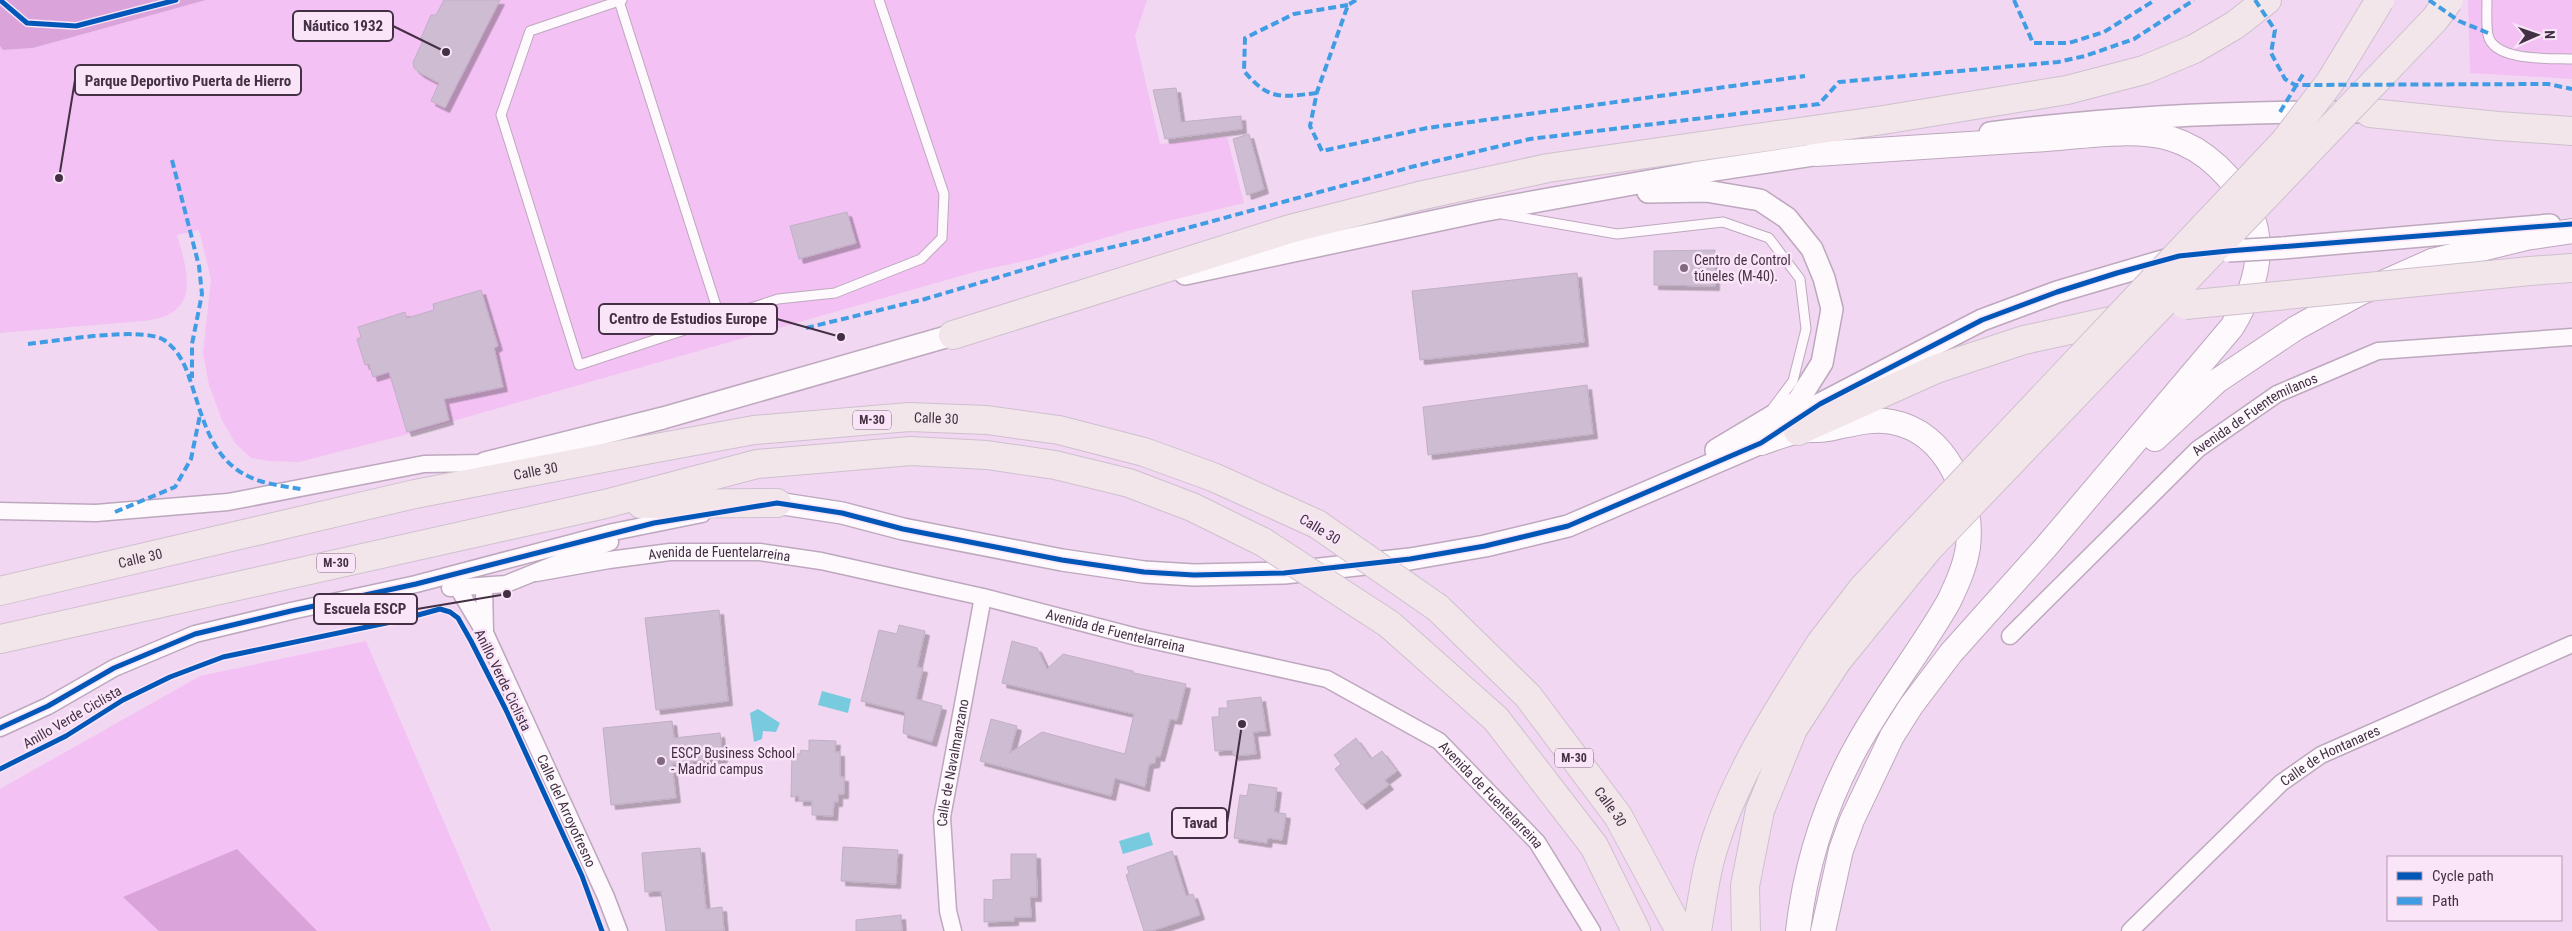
<svg xmlns="http://www.w3.org/2000/svg" width="2572" height="931" font-family="'Roboto Condensed',sans-serif">
<style>
.green{fill:#f3c1f3}
.forest{fill:#daa3da}
.water{fill:#78cbde}
.building{fill:#cdbcd2;stroke:#c0afc5;filter:url(#shadow)}
.lines{fill:none;stroke-linecap:round;stroke-linejoin:round}
.service-casing{stroke:#bda8bd;stroke-width:11}
.minor-casing{stroke:#bda8bd;stroke-width:19}
.tertiary-casing{stroke:#bda8bd;stroke-width:24}
.secondary-casing{stroke:#bda8bd;stroke-width:26}
.motorway-casing{stroke:#cec0ce;stroke-width:30}
.service{stroke:#fdf9fd;stroke-width:9}
.minor{stroke:#fdf9fd;stroke-width:16}
.tertiary{stroke:#fdf9fd;stroke-width:21}
.secondary{stroke:#fdf9fd;stroke-width:24}
.motorway{stroke:#f2e6ea;stroke-width:28}
.tertiary-bridge-casing{stroke:#bda8bd;stroke-width:24;stroke-linecap:butt}
.motorway-bridge-casing{stroke:#cec0ce;stroke-width:30;stroke-linecap:butt}
.tertiary-bridge{stroke:#fdf9fd;stroke-width:21}
.motorway-bridge{stroke:#f2e6ea;stroke-width:28}
.quiet{stroke:#409de3;stroke-width:4;stroke-dasharray:8 4;stroke-linecap:butt}
.cycleway-casing{stroke:#f9e4f8;stroke-width:8}
.cycleway{stroke:#0057b8;stroke-width:5}
.poi-dot{fill:#816a81;stroke:#f9e4f8;stroke-width:2}
.labels{text-anchor:middle;dominant-baseline:central;stroke-width:5;stroke-linejoin:round;paint-order:stroke}
.shield{fill:#f9e4f8;stroke:#7a667a;stroke-width:1}
.shield-label{font-size:12px;font-weight:bold;fill:#443044}
.poi-label{font-size:14px;fill:#443044;stroke:#f9e4f8;text-anchor:start}
.street-label{font-size:14px;fill:#443044;stroke:#f9e4f8}
.leader{fill:none;stroke:#443044;stroke-width:2}
.callout-dot{fill:#443044;stroke:#f9e4f8;stroke-width:2}
.callout{fill:#f9e4f8;stroke:#443044;stroke-width:2}
.callout-label{font-size:15px;text-anchor:middle;font-weight:bold;fill:#443044}
</style>
<defs>
<filter id="shadow"><feDropShadow dx="4.5" dy="4.5" stdDeviation="0" flood-color="#0004"/></filter>
</defs>
<rect width="100%" height="100%" fill="#f2d7f2"/>
<g class="green">
<path d="M206,0H1147L1135,36L1160,144L1227,137L1244,203L1131,230L1034,259L978,271L404,435L299,462L268,461L251,458L235,443L222,420L209,385L203,353L211,279L199,230L177,235C189,276 201,315 143,321L0,333V46L3,50L33,48Z"/>
<path d="M2468,0H2572V79L2470,73Z"/>
<path d="M366,641L491,931H0V789L200,676Z"/>
</g>
<g class="forest">
<path d="M0,0H206L33,48L3,50L0,46Z"/>
<path d="M237,849L317,931H159L123,897Z"/>
</g>
<g class="water">
<path d="M822,691L851,699L848,713L818,705Z"/>
<path d="M758,709L780,723L776,732L763,731L762,739L754,742L750,713Z"/>
<path d="M1149,832L1153,845L1123,854L1119,841Z"/>
</g>
<g class="building">
<path d="M444,0H500L445,108L431,101L439,83L420,73L414,68L413,62L422,43L421,38L431,15H436Z"/>
<path d="M1176,88L1181,122L1241,116L1242,129L1165,139L1153,90Z"/>
<path d="M1249,134L1264,189L1247,195L1233,139Z"/>
<path d="M847,212L856,243L799,259L790,226Z"/>
<path d="M1715,250V286L1654,285V251Z"/>
<path d="M1577,273L1584,342L1420,360L1412,291Z"/>
<path d="M481,290L498,346L494,348L503,387L444,399L449,420L407,432L389,372L373,377L369,364L365,365L357,339L361,337L358,327L405,312L407,318L434,310L433,304Z"/>
<path d="M1587,385L1593,434L1428,455L1423,407Z"/>
<path d="M719,610L728,701L656,710L645,618Z"/>
<path d="M899,625L925,631L917,667L923,668L916,699L942,706L932,742L903,733L905,712L861,701L879,630L897,634Z"/>
<path d="M1012,641L1037,648L1047,669L1063,654L1133,671L1134,673L1186,684L1177,720L1170,719L1160,757L1156,756L1155,763L1149,764L1145,787L1115,778L1111,796L980,761L991,719L1017,726L1010,753L1042,732L1125,754L1134,714L1002,683Z"/>
<path d="M1261,697L1266,731L1253,732L1256,754L1234,756L1232,750L1215,751L1212,717H1219V708H1228L1227,701Z"/>
<path d="M672,721L674,738L720,733L723,758L672,764L676,798L611,805L603,728Z"/>
<path d="M1356,738L1371,759L1382,751L1397,771L1385,780L1389,785L1362,805L1335,769L1341,764L1334,755Z"/>
<path d="M809,740L836,741L835,752H840V777H844V794H838V802H834L833,816L812,815V801H799V796L791,797L792,754H800L801,750L809,751Z"/>
<path d="M1249,784L1277,788L1274,812L1286,814L1282,840L1268,838L1267,843L1234,838L1240,795L1247,796Z"/>
<path d="M843,847L898,850L896,884L841,881Z"/>
<path d="M700,848L706,909L722,907L724,931H666L661,891L645,892L642,853Z"/>
<path d="M1172,851L1186,896L1193,894L1200,915L1152,931H1144L1126,875L1129,873L1127,867Z"/>
<path d="M1011,854H1036L1037,897H1030L1031,917H1014V921L984,922V899L993,900V880L1011,879Z"/>
<path d="M901,915L902,931H856V920Z"/>
</g>
<g class="lines">
<g class="service-casing">
<g id="service">
<path d="M622,0L530,31L501,115L579,365L778,299L835,293L921,259L942,238L944,194L879,0"/>
<path d="M2487,0C2487,11 2486,24 2488,35C2494,62 2550,58 2572,59"/>
<path d="M619,1L720,318"/>
<path d="M1502,214L1617,234L1723,222L1769,238L1800,279L1806,329L1793,381L1772,409"/>
</g>
</g>
<g class="minor-casing">
<g id="minor">
<path d="M0,511L96,513L228,502L424,464L485,463"/>
<path id="s1" d="M536,573L609,560L670,552H760L821,561L983,597L1137,637L1327,679L1439,741L1537,842L1592,931"/>
<path d="M484,587L485,632"/>
<path d="M450,588L506,584L610,542"/>
<path id="s2" d="M458,588L486,635L606,897L619,931"/>
<path id="s3" d="M2010,636L2198,449L2277,394L2378,351L2572,337"/>
<path d="M0,728L48,706L114,668L195,634L291,611L416,584L613,532L702,514"/>
<path id="s4" d="M953,931L948,911L942,817L983,597"/>
<path id="s5" d="M2130,931L2281,783L2321,755L2572,644"/>
</g>
</g>
<g class="tertiary-casing">
<g id="tertiary">
<path d="M1990,133C2112,117 2233,111 2356,112"/>
<path d="M1648,192L1706,191L1760,200L1787,218L1812,249L1824,278L1832,309L1822,363L1798,401L1716,450"/>
<path d="M2282,248L2550,225"/>
<path d="M1185,274L1482,211L1694,173L1833,152"/>
<path d="M485,463L663,418L967,331"/>
<path d="M777,503L842,513L903,529L1062,560L1144,572L1194,575L1284,573L1410,559L1485,546L1568,526L1761,443L1820,404L1982,320L2057,292L2176,257"/>
</g>
</g>
<g class="secondary-casing">
<g id="secondary">
<path d="M1816,154C1893,149 1970,144 2047,139C2085,136 2136,128 2172,139C2205,149 2234,178 2249,209C2268,249 2254,291 2232,327L2045,548L1951,653L1911,706L1892,736L1852,820L1841,850L1823,931"/>
<path d="M2155,439L2217,381L2296,328L2360,293L2432,261L2526,238L2572,231"/>
<path d="M1761,443C1773,439 1785,434 1798,431C1808,429 1818,431 1828,429C1850,425 1869,418 1892,422C1947,432 1974,497 1968,547C1965,567 1957,584 1949,601C1919,654 1880,701 1852,755C1823,810 1805,869 1798,931"/>
</g>
</g>
<g class="motorway-casing">
<g id="motorway">
<path d="M2370,113L2498,126L2572,131"/>
<path d="M2530,271L2572,268"/>
<path d="M953,335L1290,229L1419,196L1548,168L1883,120L2067,90L2144,70L2194,49L2235,25L2267,0"/>
<path d="M1798,431L1936,369L2024,340L2129,317"/>
<path d="M641,504L777,503"/>
<path id="s6" d="M0,591L415,494L624,454L754,430L909,417L987,420L1059,430L1144,452L1213,477L1317,524"/>
<path id="s7" d="M1438,608L1528,696L1618,816L1680,931"/>
<path d="M1389,624L1496,719L1594,846L1636,931"/>
<path d="M0,639L605,504L757,464L911,451L987,455L1055,465L1129,483L1192,507L1263,542"/>
<path d="M1697,931C1701,908 1704,883 1710,860C1731,781 1777,712 1820,644"/>
<path d="M1746,931L1745,886L1760,810L1793,729L1837,661"/>
</g>
</g>
<use href="#service" class="service"/>
<use href="#minor" class="minor"/>
<use href="#tertiary" class="tertiary"/>
<use href="#secondary" class="secondary"/>
<use href="#motorway" class="motorway"/>
<g class="tertiary-bridge-casing">
<path id="tertiary-bridge" d="M2228,251L2282,248"/>
</g>
<g class="motorway-bridge-casing">
<g id="motorway-bridge">
<path d="M2185,305L2530,271"/>
<path d="M1317,524L1438,608"/>
<path d="M1263,542L1389,624"/>
<path d="M1820,644L1863,588L2285,141L2330,82L2380,0"/>
<path d="M1837,661L1929,548L2435,19L2449,0"/>
</g>
</g>
<use href="#tertiary-bridge" class="tertiary-bridge"/>
<use href="#motorway-bridge" class="motorway-bridge"/>
<g class="quiet">
<path d="M1356,0L1348,5L1317,92L1310,126L1322,151L1427,128L1805,76"/>
<path d="M2014,0L2033,43H2069L2104,32L2155,0"/>
<path d="M2255,0L2275,30L2271,53L2285,79L2295,85L2548,84L2572,89"/>
<path d="M2429,0L2459,21L2488,33"/>
<path d="M1317,93C1281,97 1269,101 1244,71L1245,38L1294,14L1348,5"/>
<path d="M2280,112L2305,71"/>
<path d="M172,160L199,266L202,294L192,344V378"/>
<path d="M806,328L925,299L1060,259L1143,240L1415,166L1530,139L1819,104L1839,82L2058,62L2085,56L2134,39L2194,0"/>
<path d="M28,344C56,341 142,326 164,340C177,349 184,362 189,377C204,419 210,465 260,481C273,485 288,487 301,489"/>
<path d="M115,512L175,487L191,459L200,415"/>
</g>
<g class="cycleway-casing">
<g id="cycleway">
<path d="M0,0L27,23L76,26L176,0"/>
<path d="M0,728L48,706L114,668L195,634L291,611L416,584L654,523L777,503L842,513L903,529L1062,560L1144,572L1194,575L1284,573L1410,559L1485,546L1568,526L1761,443L1820,404L1982,320L2057,292L2117,273L2179,256L2228,251L2572,224"/>
<path d="M0,769L66,736L123,700L170,677L223,657L396,621L440,609L450,612L458,618L471,641L506,710L582,876L602,931"/>
</g>
</g>
<use href="#cycleway" class="cycleway"/>
</g>
<g class="poi-dot">
<circle cx="1684" cy="268" r="5"/>
<circle cx="661" cy="761" r="5"/>
</g>
<g class="labels">
<g class="shield">
<rect x="853" y="410.5" width="38" height="19" rx="4"/>
<rect x="317" y="553.5" width="38" height="19" rx="4"/>
<rect x="1555" y="748.5" width="38" height="19" rx="4"/>
</g>
<g class="shield-label">
<text x="872" y="420">M-30</text>
<text x="336" y="563">M-30</text>
<text x="1574" y="758">M-30</text>
</g>
<g class="poi-label">
<text x="1694" y="260">Centro de Control<tspan x="1694" dy="16">túneles (M-40).</tspan></text>
<text x="671" y="753">ESCP Business School<tspan x="671" dy="16">- Madrid campus</tspan></text>
</g>
<g class="street-label">
<text stroke="none"><textPath href="#s3" startOffset="332">Avenida de Fuentemilanos</textPath></text>
<text stroke="none"><textPath href="#s6" startOffset="954">Calle 30</textPath></text>
<text stroke="none"><textPath href="#s6" startOffset="549">Calle 30</textPath></text>
<text transform="translate(1320 529) rotate(31)">Calle 30</text>
<text stroke="none"><textPath href="#s1" startOffset="185">Avenida de Fuentelarreina</textPath></text>
<text stroke="none"><textPath href="#s6" startOffset="144">Calle 30</textPath></text>
<text stroke="none"><textPath href="#s1" startOffset="590">Avenida de Fuentelarreina</textPath></text>
<text transform="translate(503 680) rotate(64)">Anillo Verde Ciclista</text>
<text transform="translate(72 717) rotate(-30)">Anillo Verde Ciclista</text>
<text stroke="none"><textPath href="#s5" startOffset="268">Calle de Hontanares</textPath></text>
<text stroke="none"><textPath href="#s4" startOffset="170">Calle de Navalmanzano</textPath></text>
<text stroke="none"><textPath href="#s1" startOffset="1010">Avenida de Fuentelarreina</textPath></text>
<text stroke="none"><textPath href="#s7" startOffset="264">Calle 30</textPath></text>
<text stroke="none"><textPath href="#s2" startOffset="248">Calle del Arroyofresno</textPath></text>
</g>
</g>
<path class="leader" d="M446 52L393 26M59 178L75 80M841 337L777 319M507 594L417 609M1242 724L1227 823"/>
<g class="callout-dot">
<circle cx="446" cy="52" r="5"/>
<circle cx="59" cy="178" r="5"/>
<circle cx="841" cy="337" r="5"/>
<circle cx="507" cy="594" r="5"/>
<circle cx="1242" cy="724" r="5"/>
</g>
<g class="callout">
<rect x="293" y="11" width="100" height="30" rx="5"/>
<rect x="75" y="65" width="226" height="30" rx="5"/>
<rect x="599" y="304" width="178" height="30" rx="5"/>
<rect x="314" y="594" width="103" height="30" rx="5"/>
<rect x="1172" y="808" width="55" height="30" rx="5"/>
</g>
<g class="callout-label">
<text x="343" y="31">Náutico 1932</text>
<text x="188" y="86">Parque Deportivo Puerta de Hierro</text>
<text x="688" y="324">Centro de Estudios Europe</text>
<text x="365" y="614">Escuela ESCP</text>
<text x="1200" y="828">Tavad</text>
</g>
<rect x="2387" y="856" width="175" height="65" fill="#f9e4f8" stroke="#b19cb0"/>
<rect x="2397" y="872" width="25" height="8" fill="#0057b8" stroke="#b19cb0"/>
<text x="2432" y="881" font-size="15" fill="#443044">Cycle path</text>
<rect x="2397" y="897" width="25" height="8" fill="#409de3" stroke="#b19cb0"/>
<text x="2432" y="906" font-size="15" fill="#443044">Path</text>
<g transform="translate(2537 35) rotate(88)" stroke="#f9e4f8" stroke-width="4" paint-order="stroke">
<path d="M0-4L9 19L0 12L-9 19Z" fill="#443044"/>
<text y="-8" font-size="14" font-weight="bold" text-anchor="middle" fill="#443044">N</text>
</g>
</svg>
